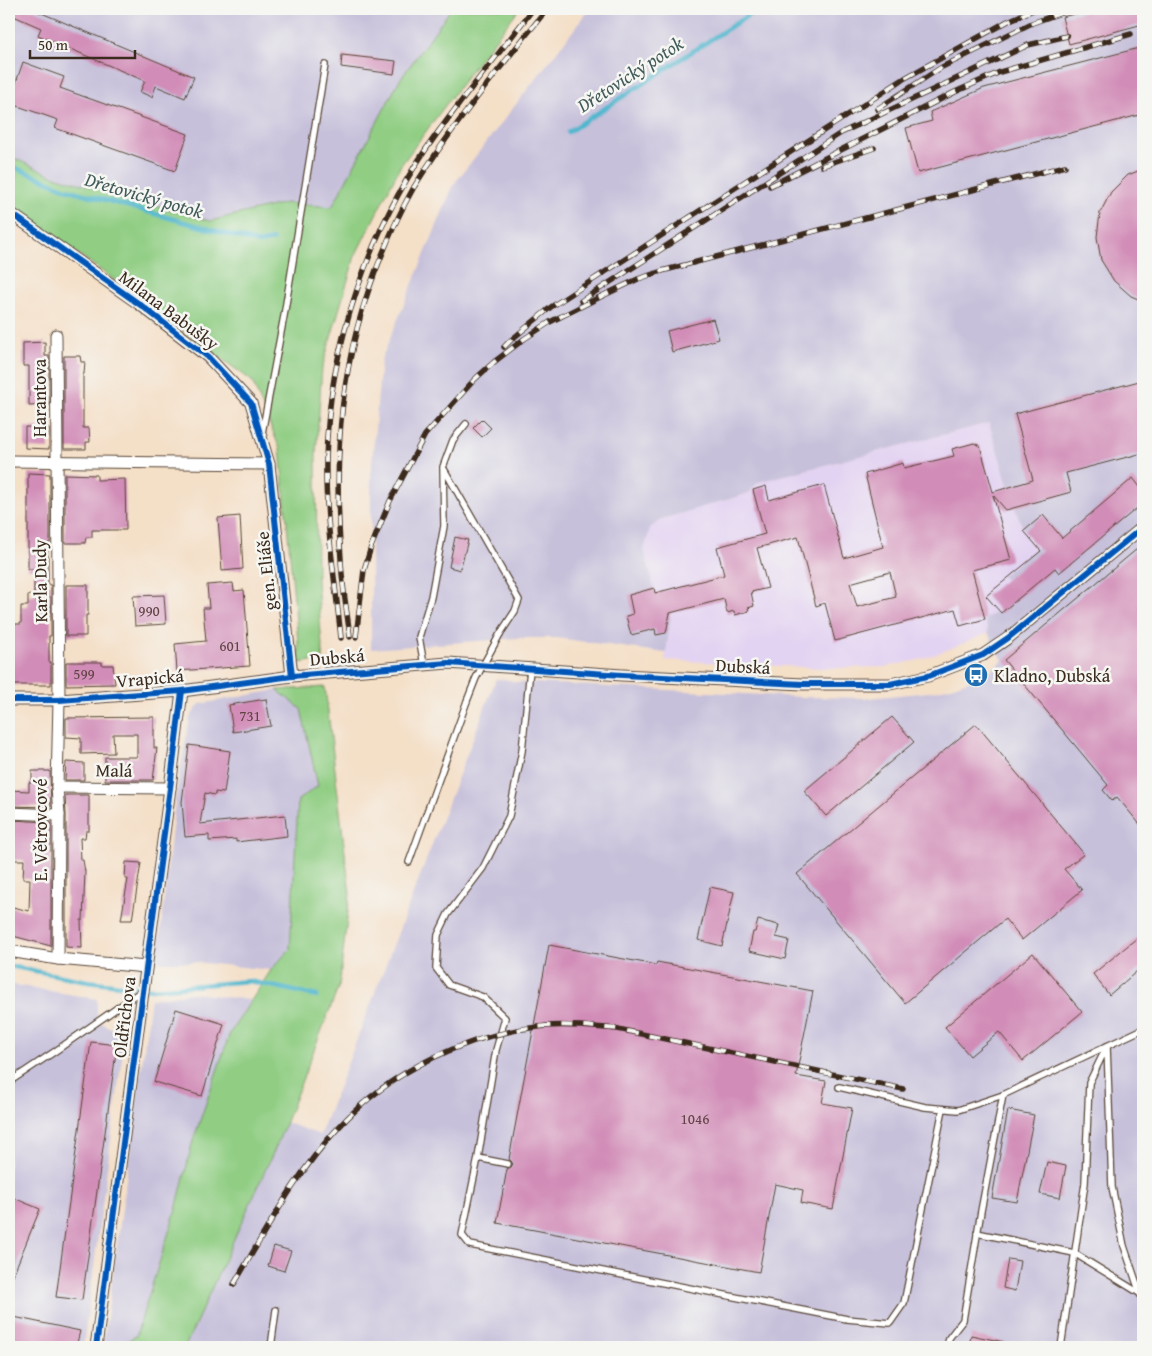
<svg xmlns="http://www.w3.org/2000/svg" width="1152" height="1356" font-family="'Gentium Book Plus',serif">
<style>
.built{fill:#e3d3f2}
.industrial{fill:#c6c0da}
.green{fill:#91ce84;stroke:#667c51}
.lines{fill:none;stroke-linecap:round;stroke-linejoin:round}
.stream{stroke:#4fb6cd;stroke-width:4.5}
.building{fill:#d18cb7;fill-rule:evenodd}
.lane-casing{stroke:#574537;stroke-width:8}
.street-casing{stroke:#574537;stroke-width:13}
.lane{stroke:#fff;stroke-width:5.5}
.street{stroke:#fff;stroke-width:11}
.rail-casing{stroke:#3b2a1e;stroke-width:5.5}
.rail{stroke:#f6f6f2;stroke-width:4;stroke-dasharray:11;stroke-linecap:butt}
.lane-bridge-casing{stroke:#574537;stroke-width:8;stroke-linecap:butt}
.lane-bridge{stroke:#fff;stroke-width:5.5}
.cycleway-casing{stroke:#f6f6f2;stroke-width:9}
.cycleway{stroke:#0057b8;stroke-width:6}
.labels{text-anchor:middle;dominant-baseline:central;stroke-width:5;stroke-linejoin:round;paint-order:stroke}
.number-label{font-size:15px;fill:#604244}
.street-label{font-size:18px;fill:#3b2a1e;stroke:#f6f6f2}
.poi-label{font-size:18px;fill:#3b2a1e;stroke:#f6f6f2;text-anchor:start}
.water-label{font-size:19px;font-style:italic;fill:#425b5b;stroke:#f6f6f2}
</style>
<rect width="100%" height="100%" fill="#f6f6f2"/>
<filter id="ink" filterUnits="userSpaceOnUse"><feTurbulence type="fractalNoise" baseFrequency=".02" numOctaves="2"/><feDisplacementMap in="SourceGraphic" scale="10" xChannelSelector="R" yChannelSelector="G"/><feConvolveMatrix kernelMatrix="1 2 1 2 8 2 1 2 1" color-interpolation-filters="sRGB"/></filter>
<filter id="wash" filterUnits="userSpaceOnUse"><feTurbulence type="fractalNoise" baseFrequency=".0096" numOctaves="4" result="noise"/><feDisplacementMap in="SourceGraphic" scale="20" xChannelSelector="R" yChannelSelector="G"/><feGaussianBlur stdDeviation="1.12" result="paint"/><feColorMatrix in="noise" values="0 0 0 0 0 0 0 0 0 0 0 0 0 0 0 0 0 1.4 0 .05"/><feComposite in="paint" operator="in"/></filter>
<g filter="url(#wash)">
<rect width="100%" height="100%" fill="#f4dfc7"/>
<path class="built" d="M989,423L1015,508L1024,531L1037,547L1002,576L1005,580L999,611L986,619L988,633L952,648L919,660L885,667L822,668L665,660L671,616L661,615L644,550L649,528L662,519L749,493L758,482Z"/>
<g class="industrial">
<path d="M9,9H451L399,81L332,207L285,203L210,221L54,176L9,156Z"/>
<path d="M590,9H1143V1347H185L278,1142L285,1122L320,1135L496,679L509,680L515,682L802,697L869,698L929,692L951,687L987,674L1003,660L988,633L985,619L999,611L986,596L1005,580L1002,576L1037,547L1024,531L1015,508L989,423L758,482L749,493L662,519L650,528L644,550L661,614L671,616L666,653L557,638H518L371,649V474L381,360L454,184Z"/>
<path d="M277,690L301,709L318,786L298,800L290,950L271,970L194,962H157L176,794L190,717L200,704Z"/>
<path d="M9,984L97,999V1021L125,1035L83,1347H9Z"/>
<path d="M192,993L251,1000L230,1033L192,1144L176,1210L136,1336L116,1347H103L151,999Z"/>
</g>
<g class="green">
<path d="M451,9H519L476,64L401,165L355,256L322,368L316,454L317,581L323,659L300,663L280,449L252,381L9,203V156L54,176L210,221L285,203L332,207L399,81Z"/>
<path d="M325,687L350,894L339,986L278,1142L185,1347H116L136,1336L176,1210L192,1144L230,1033L271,970L290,949L298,800L318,786L301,709L277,690Z"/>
</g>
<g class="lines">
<g class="stream">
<path d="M568,132L758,9"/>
<path d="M9,165L66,189L259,243L273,240"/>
<path d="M9,966L87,981L152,989L249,981L317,996"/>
</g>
</g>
<g id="blocks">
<g class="building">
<path d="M9,9H32L194,77L185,98L156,86L152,97L140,92L145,81L38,35L41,28L9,14Z"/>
<path d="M1094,9H1143V24L1069,44L1062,17Z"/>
<path d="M1143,47V114L918,173L906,128L932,121L930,112L984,88Z"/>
<path d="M342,55L396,61L394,74L341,67Z"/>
<path d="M23,62L64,77L60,88L188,134L175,171L55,128L58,120L9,103Z"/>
<path d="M1143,169V301L1131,296L1114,281L1101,260L1097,237L1100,213L1111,192L1128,175Z"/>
<path d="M713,319L719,339L672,352L667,331Z"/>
<path d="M45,342V356H49V405L29,406V366H23V343Z"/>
<path d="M64,356H80L81,362H85L84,374H83V428H89L90,442H86V449H64Z"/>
<path d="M1143,380V412L1140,413L1143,426V453L1066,473L1071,492L1006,510L993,495L1011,560L972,570L985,619L960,626L955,609L835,641L825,603L816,606L798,537L757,548L768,588L751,592L754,606L748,608L749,611L735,615L734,611L727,613L724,599L670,613L666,633L656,635L655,629L631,635L626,616L633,614L629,595L654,588L655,593L724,575L717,547L765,534L753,490L766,486L769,500L824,485L844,558L883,547L865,474L903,463L904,468L954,456L952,449L974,443L980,446L993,492L1033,480L1015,414ZM890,572L896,597L857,607L850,583Z"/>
<path d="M482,419L491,428L482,437L473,428Z"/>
<path d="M25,427L49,428V449L25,448Z"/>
<path d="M28,473L50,474V543H48V585H51V636H49V662H51V685H9V624H21V606H28V595L34,596V569H28Z"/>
<path d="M65,474L97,475V480L125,479L126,530H92V537H86L85,543H65Z"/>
<path d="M1133,478L1143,491V503L1059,573L1055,568L1001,613L986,596L1041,551L1024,531L1043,515L1062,538Z"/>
<path d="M240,516L243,569L222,571L218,518Z"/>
<path d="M455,537L468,540L460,570L449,567Z"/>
<path d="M1143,544V828L1117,797L1112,801L1103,790L1108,785L1004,660Z"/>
<path d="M233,583L234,591L244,590L250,666L177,671L175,644L206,641L203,608H209L207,585Z"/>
<path d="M66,585H88V615H86V636H66Z"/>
<path d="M164,595L166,624L135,626L133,596Z"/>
<path d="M66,662H102V665H113L115,684L66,685Z"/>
<path d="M266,699L271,726L233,732L229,705Z"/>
<path d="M154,717V748H157L153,780H105V757H137V734H113L114,753L81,754V738L66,737V718Z"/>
<path d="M892,717L914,742L826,816L804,791Z"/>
<path d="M976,724L1084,854L1064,869L1082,890L1022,940L1005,919L905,1003L797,874Z"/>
<path d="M189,745L230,751L224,793L215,792V795L205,793L200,824L285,815L287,836L236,842V839L209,841V835L185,837L182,802Z"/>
<path d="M66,762L84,763V780H65Z"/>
<path d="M32,771H50L51,807L9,806V790L29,791V782H32Z"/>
<path d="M65,795H89V831H86L85,838H80L81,860H83L85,872L83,920H81L82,948L66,947V815Z"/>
<path d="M9,820L51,822V946L9,935V906L29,911L30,879H23L24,860H9Z"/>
<path d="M126,862L141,863L132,920H121L128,879H125Z"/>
<path d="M710,887L734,892L722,946L698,940Z"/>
<path d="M758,920L779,925L776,937L789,940L785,959L749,951L753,932H755Z"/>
<path d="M1137,938L1143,945V966L1109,995L1093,974Z"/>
<path d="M549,945L656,965L657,962L813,991L796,1076L826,1081L822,1103L852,1108L833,1209L801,1203L803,1190L775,1184L759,1272L497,1223L507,1169L511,1167L513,1164L511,1161L509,1159Z"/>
<path d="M1033,953L1082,1012L1023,1061L999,1032L970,1056L945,1027Z"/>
<path d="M176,1009L224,1024L202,1096L154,1082Z"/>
<path d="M91,1042L117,1045L82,1300L56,1297Z"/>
<path d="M1008,1110L1034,1115L1017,1202L992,1198Z"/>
<path d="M1047,1162L1066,1166L1060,1198L1040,1194Z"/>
<path d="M9,1196L40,1209L9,1285Z"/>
<path d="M274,1246L291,1251L284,1271L268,1266Z"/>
<path d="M1008,1259L1020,1261L1015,1291L1003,1288Z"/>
<path d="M9,1316L80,1331L76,1347H9Z"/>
<path d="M971,1335L1004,1342L1003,1347H969Z"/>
</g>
</g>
</g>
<g filter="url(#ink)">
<use href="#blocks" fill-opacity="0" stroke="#574537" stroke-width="1"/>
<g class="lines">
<g class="lane-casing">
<g id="lane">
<path d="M262,433L284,316L325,65"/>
<path d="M444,469L519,600L515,611L500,634"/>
<path d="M424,665L419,637L431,597L444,526L443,467L453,440L466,424"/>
<path d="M530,669L522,751L509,816L483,868L448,914L438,935L436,968L449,985L483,997L505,1018L496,1050L478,1158L462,1235L470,1245L847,1319L890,1323L904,1303L943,1109"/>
<path d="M409,862L467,701"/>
<path d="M9,1082L54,1052L143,990"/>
<path d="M839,1087L925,1107L958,1110L1003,1095L1143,1029"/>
<path d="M478,1158L508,1164"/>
<path d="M977,1233L1074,1253L1141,1294"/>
<path d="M271,1347L276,1310"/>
<path d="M947,1347L949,1338L963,1320L981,1211L1003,1095"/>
<path d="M1061,1347L1085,1183L1089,1083L1107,1046L1112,1187L1124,1246L1143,1302"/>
</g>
</g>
<g class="street-casing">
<g id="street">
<path d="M9,212L142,306L208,357L251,403L269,464L292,676"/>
<path d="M56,335L59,700L57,787L59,815L58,959"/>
<path d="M9,461L269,464"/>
<path d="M9,700H59L182,691L292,676L448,663L622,675L803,684H890L928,676L983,655L1008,638L1143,527"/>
<path d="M57,787L170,788"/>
<path d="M9,813L59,815"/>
<path d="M9,951L58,959L146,967"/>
<path d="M96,1347L170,788L182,691"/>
</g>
</g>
<use href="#lane" class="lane"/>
<use href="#street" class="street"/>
<g class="rail-casing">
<g id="rail">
<path d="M877,109L942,67L1032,23L1072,9"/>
<path d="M822,166L874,148"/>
<path d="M770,186L955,92L1000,72L1131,34"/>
<path d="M581,301L841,133L1028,45L1067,36"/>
<path d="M504,347L511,340L551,307L905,78L1008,21L1035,9"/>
<path d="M350,637C347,611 342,585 341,559C333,452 340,355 382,255C391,232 402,208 414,187C453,124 501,67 547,9"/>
<path d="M356,637L364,570L371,547L390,501L425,435L474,380L494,362L524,339L550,322L598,298L638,279L662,271L1065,166"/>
<path d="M341,638C335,579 325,520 326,461C328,349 370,225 436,135C467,92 501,51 533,9"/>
<path d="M234,1284C266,1231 296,1173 339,1127C391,1070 469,1033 546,1026C570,1024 594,1027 618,1029L903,1089"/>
</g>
</g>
<use href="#rail" class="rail"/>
<g class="lane-bridge-casing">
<path id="lane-bridge" d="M467,701L476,678L500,634"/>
</g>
<use href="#lane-bridge" class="lane-bridge"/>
<g class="cycleway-casing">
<g id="cycleway">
<path d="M9,212L142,306L208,357L251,403L269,464L292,676"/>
<path d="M9,700H59L182,691L292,676L448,663L622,675L803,684H890L928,676L983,655L1008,638L1143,527"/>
<path d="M96,1347L170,788L182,691"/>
</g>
</g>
<use href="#cycleway" class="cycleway"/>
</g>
</g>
<defs>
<g id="bus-disc" transform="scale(1.25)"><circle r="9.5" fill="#1f6fb2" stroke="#f6f6f2"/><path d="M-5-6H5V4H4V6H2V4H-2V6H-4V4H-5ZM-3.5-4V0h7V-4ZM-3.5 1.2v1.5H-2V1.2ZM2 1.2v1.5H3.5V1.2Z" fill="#fff"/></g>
</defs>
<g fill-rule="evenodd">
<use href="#bus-disc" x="976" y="675"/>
</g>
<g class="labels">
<g class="number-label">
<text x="149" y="610">990</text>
<text x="230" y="645">601</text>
<text x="84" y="673">599</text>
<text x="250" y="715">731</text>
<text x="695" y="1118">1046</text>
</g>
<g class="street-label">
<text transform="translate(169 310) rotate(37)">Milana Babušky</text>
<text transform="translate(39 398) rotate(-90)">Harantova</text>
<text transform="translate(266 571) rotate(-96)">gen. Eliáše</text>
<text transform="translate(40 581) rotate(-91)">Karla Dudy</text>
<text transform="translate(337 657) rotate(-5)">Dubská</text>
<text transform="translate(743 666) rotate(3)">Dubská</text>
<text transform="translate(150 678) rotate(-5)">Vrapická</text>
<text transform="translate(114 770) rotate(1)">Malá</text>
<text transform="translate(40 830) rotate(-90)">E. Větrovcové</text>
<text transform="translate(124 1017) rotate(-83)">Oldřichova</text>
</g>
<g class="poi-label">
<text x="994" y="675">Kladno, Dubská</text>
</g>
<g class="water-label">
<text transform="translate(630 74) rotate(-33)">Dřetovický potok</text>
<text transform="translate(144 195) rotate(16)">Dřetovický potok</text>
</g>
</g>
<rect width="1152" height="1356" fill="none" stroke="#f6f6f2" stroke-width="30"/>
<path d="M30 50v8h105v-8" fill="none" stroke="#3b2a1e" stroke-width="2.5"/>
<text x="38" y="50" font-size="15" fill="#3b2a1e" stroke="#f6f6f2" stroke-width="4" paint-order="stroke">50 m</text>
</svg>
